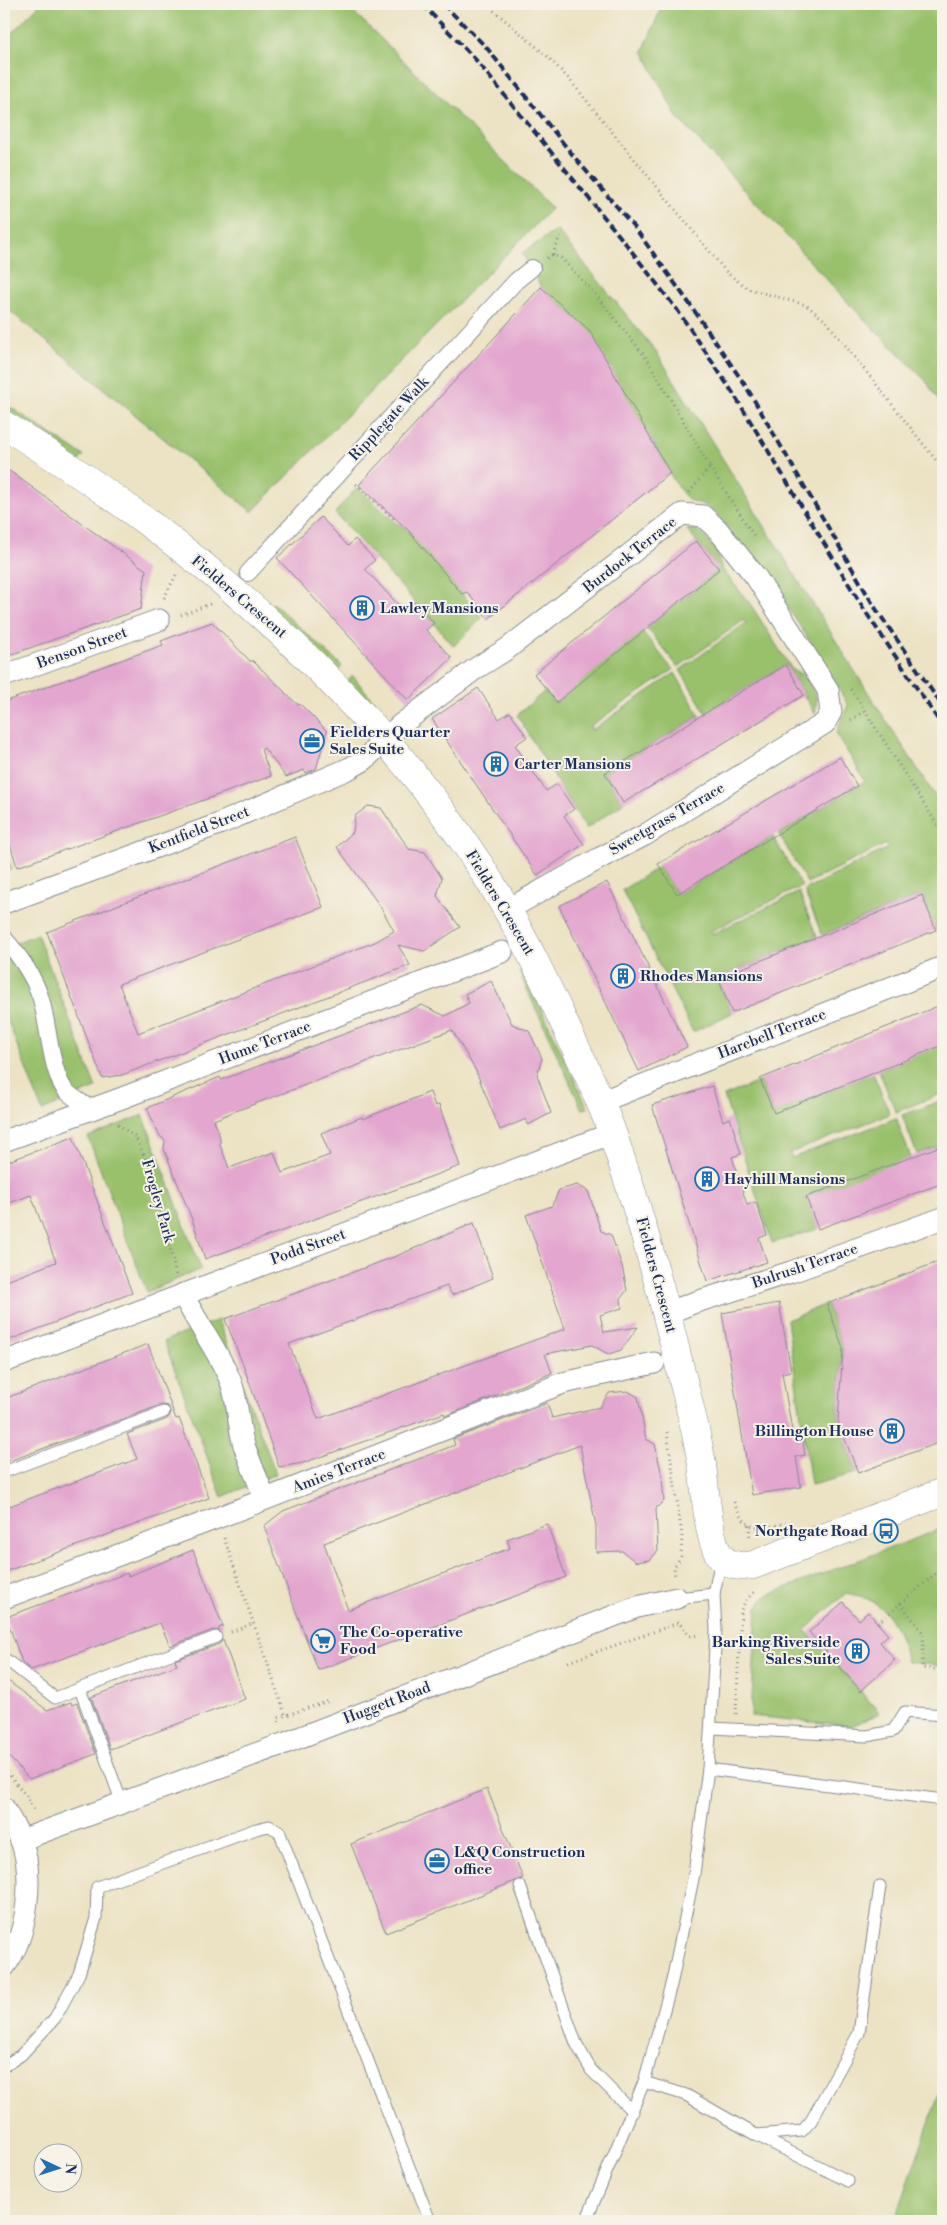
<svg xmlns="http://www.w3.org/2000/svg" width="947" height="2225" font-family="'Libre Bodoni',serif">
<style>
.green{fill:#99c16c;stroke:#5a7865}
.building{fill:#e3a6cf}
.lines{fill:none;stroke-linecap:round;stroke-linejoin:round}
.service-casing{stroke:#848991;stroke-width:13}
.pedestrian-casing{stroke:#848991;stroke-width:18}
.minor-casing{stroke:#848991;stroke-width:23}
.tertiary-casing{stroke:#848991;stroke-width:29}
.path{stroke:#848991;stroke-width:3;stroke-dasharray:1 4;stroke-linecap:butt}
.service{stroke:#fff;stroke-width:11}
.pedestrian{stroke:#fff;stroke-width:16}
.minor{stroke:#fff;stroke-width:21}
.tertiary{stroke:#fff;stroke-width:28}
.rail{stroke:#1b2f5e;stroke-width:4;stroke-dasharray:8 4;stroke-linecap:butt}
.labels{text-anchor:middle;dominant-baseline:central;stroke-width:4;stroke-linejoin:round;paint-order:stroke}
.street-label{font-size:15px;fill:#1b2f5e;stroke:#f7f3e8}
.poi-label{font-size:15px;font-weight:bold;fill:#1b2f5e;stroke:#f7f3e8;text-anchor:start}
</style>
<rect width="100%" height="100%" fill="#f7f3e8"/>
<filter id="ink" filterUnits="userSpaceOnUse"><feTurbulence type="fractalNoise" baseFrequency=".02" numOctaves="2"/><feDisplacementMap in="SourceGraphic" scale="10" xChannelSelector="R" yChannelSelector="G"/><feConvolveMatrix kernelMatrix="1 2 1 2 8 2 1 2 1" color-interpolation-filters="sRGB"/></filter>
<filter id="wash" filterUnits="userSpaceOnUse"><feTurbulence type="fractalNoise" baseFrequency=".0096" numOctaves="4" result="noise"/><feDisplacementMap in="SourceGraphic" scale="20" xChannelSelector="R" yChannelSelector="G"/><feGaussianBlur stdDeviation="1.12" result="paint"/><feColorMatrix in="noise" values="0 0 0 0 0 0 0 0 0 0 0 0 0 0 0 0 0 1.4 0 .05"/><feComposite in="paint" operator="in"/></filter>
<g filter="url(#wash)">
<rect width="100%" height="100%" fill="#ece3c4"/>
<g class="green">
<path d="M40,4H346L552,208L252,512L4,306V41Z"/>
<path d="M659,4H943V408L926,381L853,308L676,116L643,51L660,11Z"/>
<path d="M557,230L655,350L869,694L943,808V929L936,930L922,895L822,935L804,890L888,848L886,844L807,883L779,834L865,781L836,733L848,705C812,640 769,578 722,521C717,514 710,507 702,504C698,502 694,503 691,501C677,492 660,455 652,440L462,594L482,618L454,646L335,513L357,487L396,523L406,528L580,323L541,287L522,253Z"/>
<path d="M4,403L84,456L78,462L4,415Z"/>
<path d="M693,529L700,531L715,549L722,569L751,605L791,668L806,677L817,698L815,714L786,665L706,713L680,670L746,623L744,620L678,667L647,628L719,569L687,530Z"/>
<path d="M273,603L342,666L336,673L267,611Z"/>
<path d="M642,631L673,670L590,726L592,730L675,673L700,716L605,773L623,803L586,829L517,715L545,691L555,703Z"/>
<path d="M353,676L377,705L370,710L347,681Z"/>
<path d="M773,837L802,886L711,931L712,934L799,892L817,937L718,978L732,1013L693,1032L622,890L660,866L677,894Z"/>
<path d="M4,848L12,869L4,873Z"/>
<path d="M37,934L96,1088L42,1111L4,1011V948Z"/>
<path d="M523,970L588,1108L582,1109L519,972Z"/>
<path d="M943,1044V1093L896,1112L879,1071Z"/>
<path d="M873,1073L890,1114L790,1153L792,1158L896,1118L911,1158L807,1197L818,1229L772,1243L724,1096L761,1081L774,1113Z"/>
<path d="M943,1100V1145L917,1154L902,1115Z"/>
<path d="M143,1115L201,1269L147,1292L88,1137Z"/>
<path d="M827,1304L843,1348L838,1420L857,1473L811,1485L787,1320Z"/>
<path d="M218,1320L276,1474L222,1497L164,1341Z"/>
<path d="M943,1528V1666L907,1662C901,1638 892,1608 865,1598C860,1595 852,1595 846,1593L805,1630L880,1713L852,1726L751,1716L757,1607L767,1595Z"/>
<path d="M943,2082V2221H895Z"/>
</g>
<g id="blocks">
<g class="building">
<path d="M541,287L590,331L670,473L488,619L467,592L462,594L408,530L359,485Z"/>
<path d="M4,467L146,570L141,609L4,657Z"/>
<path d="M321,517L348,546L355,539L375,560L365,569L404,611L414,602L434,623L426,630L452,658L408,700L277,558Z"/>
<path d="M696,541L719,569L557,702L534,674Z"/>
<path d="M212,622L250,661H253L284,691L285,693L297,704L301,705L327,731L316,769L306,773L304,770L286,777L264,748L261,750L271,776L17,867L4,823V702L163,645L161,641Z"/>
<path d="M786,665L804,695L623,803L605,773Z"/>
<path d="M478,688L499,719L510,712L527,737L515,745L546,791L557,784L574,809L564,816L584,844L537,875L432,719Z"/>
<path d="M840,757L857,786L677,894L658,864Z"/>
<path d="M368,806L381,808L409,849L425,852L442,878L437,896L460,927L424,951L398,945L410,965L122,1075L102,1078L47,932L295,837L323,907L119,984L138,1033L375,942L394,931L380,906L337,847L353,832L355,816Z"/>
<path d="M607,882L687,1047L639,1071L559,906Z"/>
<path d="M922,895L936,930L732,1013L718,978Z"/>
<path d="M491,981L512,1024L529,1031L542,1058L537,1075L551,1113L528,1125L526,1119L500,1130L476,1071L452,1030L233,1112L214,1120L220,1138V1145L229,1168L274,1152L282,1173L330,1155L321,1133L362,1117L363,1119L430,1092L435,1106L439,1105L460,1166L205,1259L193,1222L164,1149L165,1141L159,1135L147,1108L220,1077L221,1080L422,1005L445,1016L469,1003L465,994Z"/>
<path d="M943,1004V1045L774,1113L760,1079Z"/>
<path d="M712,1086L723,1121L730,1118L741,1154L732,1157L747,1205L756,1202L767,1235L759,1238L767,1262L707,1281L652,1105Z"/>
<path d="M73,1137L132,1293L4,1342V1282L56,1262L31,1195L4,1205V1163Z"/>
<path d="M943,1145V1183L818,1229L806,1197Z"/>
<path d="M577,1185L588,1191L601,1231L611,1235L622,1266L627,1290L621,1298L622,1308L600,1315L604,1332L638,1327L621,1350L609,1354L610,1355L592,1345L545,1354L552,1373L445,1416L444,1413L303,1463L279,1467L245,1370L225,1319L394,1257L474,1223L493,1278L452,1295L447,1286L289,1344L318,1419L565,1329L526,1215L552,1206L559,1190Z"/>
<path d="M943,1260V1441L858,1473L838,1421L843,1348L827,1304Z"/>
<path d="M779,1303L791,1371L782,1373L793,1436L802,1434L805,1455L796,1457L801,1487L752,1495L722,1313Z"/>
<path d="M148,1344L176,1419L179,1418L209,1498L4,1572V1508L137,1459L127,1434L167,1419L171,1413L168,1406L161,1405L4,1463V1399Z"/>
<path d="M628,1391L638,1397L646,1439L655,1444L662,1476L664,1501L656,1508L658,1551L650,1560L636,1562L622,1551L596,1552V1526L580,1445L324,1543L348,1610L510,1548L507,1539L547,1524L566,1577L318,1670L264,1526L283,1511L455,1445L453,1439L547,1403L552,1418L600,1407L609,1393Z"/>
<path d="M193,1550L223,1626L219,1628V1631L213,1630L170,1646L160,1623L31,1670L22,1662L6,1617L127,1573L128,1576Z"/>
<path d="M843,1602L859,1620L868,1612L888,1635L880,1642L895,1660L861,1691L809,1632Z"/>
<path d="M223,1640L245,1699L110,1749L91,1697L177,1665L175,1660L219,1644Z"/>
<path d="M4,1678L47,1710L71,1702L72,1705L77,1703L96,1754L29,1779L4,1751Z"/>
<path d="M487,1789L523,1878L386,1933L351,1844Z"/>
</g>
</g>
</g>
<g filter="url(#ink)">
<use href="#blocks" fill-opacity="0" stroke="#848991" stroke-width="1"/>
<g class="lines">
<g class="service-casing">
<g id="service">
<path d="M4,1472L164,1412"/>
<path d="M677,1598L714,1594"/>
<path d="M4,1658L55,1698L216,1637"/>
<path d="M80,1689L122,1803"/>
<path d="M711,1728L867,1736L893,1731L905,1712L943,1715"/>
<path d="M708,1769L943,1800"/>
<path d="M520,1886L576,2043L591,2070L633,2112"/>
<path d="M4,2066L21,2055L55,2018L79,1974L96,1918L97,1887L256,1829L269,1826L279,1831L430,2221"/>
<path d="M644,2082L686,2095L756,2135L848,2181"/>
<path d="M756,2135L802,2131L811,2121L859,2033L880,1886"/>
<path d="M586,2221L644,2082L672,1981L694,1874L708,1769L716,1630L714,1594L721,1558"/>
</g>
</g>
<g class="pedestrian-casing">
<g id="pedestrian">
<path d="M248,573L516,281L532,268"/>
<path d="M4,938C18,954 33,975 40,996C48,1019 51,1075 66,1091C73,1098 83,1103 91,1109"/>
</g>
</g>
<g class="minor-casing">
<g id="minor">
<path d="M4,676L159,620"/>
<path d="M4,903L219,824L350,768L364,760L399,726L475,669L507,649L682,514L703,516L718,530L756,577L828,690L831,712L825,723L645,835L600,858L507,910"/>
<path d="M600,1102L943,967"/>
<path d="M4,1141L122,1098L502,952"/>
<path d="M183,1294C197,1325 220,1352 232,1385C238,1404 238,1423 243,1442C249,1461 258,1480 265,1499"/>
<path d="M668,1313L693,1303L791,1272L943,1218"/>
<path d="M4,1362L613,1133"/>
<path d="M4,1598L217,1518L563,1383L654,1363"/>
<path d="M4,1808C9,1818 16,1828 20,1838C35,1874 28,1937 4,1967"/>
<path d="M21,1840L288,1742L637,1607L677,1598"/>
</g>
</g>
<g class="tertiary-casing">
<path id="tertiary" d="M4,425C204,549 390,707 509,913C530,950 549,990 567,1029C585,1068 604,1106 617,1147C642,1220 662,1293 680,1368C688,1401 697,1432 702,1465C705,1486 708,1541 720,1556C727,1566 742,1567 753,1565L943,1492"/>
</g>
<g class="path">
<path d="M486,4L548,57L569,79L728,274L749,289L806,305L826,321L943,469"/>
<path d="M553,255L557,242L561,236"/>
<path d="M547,258L552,255L561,258L595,294L647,359L710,467L689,493"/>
<path d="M710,467L754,536"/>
<path d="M356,484L396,521"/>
<path d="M164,598L176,575"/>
<path d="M181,615L210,604"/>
<path d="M851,689L943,834"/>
<path d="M851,720L865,711"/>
<path d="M118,1124L136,1138L153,1175L176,1275"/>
<path d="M667,1432L682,1535L681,1557L674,1567L675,1578"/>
<path d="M734,1502C745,1532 758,1530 786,1523"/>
<path d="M749,1525L750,1539"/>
<path d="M224,1538L285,1714"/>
<path d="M900,1603L924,1634L922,1668L943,1670"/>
<path d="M677,1621L690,1636L699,1635"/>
<path d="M878,1623L943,1567"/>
<path d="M231,1632L254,1623"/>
<path d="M568,1662L678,1623"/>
<path d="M736,1714L741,1610L746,1600L756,1590"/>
<path d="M279,1722L278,1718L329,1701"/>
<path d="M4,1768L27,1797L35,1812"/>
</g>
<use href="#service" class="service"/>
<use href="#pedestrian" class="pedestrian"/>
<use href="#minor" class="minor"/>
<use href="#tertiary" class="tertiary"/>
<g class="rail">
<path d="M422,4L475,59L622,239L678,311L735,396L865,611L943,727"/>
<path d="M443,4L486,47L576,159L635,228L689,303L747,388L874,606L943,707"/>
</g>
</g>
</g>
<defs>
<g id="building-ring" transform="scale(1.25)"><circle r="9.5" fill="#f7f3e8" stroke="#1f6fb2" stroke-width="1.5"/><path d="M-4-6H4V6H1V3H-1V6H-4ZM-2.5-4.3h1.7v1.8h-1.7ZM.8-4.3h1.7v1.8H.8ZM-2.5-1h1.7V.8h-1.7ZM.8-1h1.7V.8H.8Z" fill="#1f6fb2"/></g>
<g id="office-ring" transform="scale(1.25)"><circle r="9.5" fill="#f7f3e8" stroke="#1f6fb2" stroke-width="1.5"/><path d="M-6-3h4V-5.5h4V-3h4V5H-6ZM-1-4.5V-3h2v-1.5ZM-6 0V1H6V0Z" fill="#1f6fb2"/></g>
<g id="bus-ring" transform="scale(1.25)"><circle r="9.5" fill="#f7f3e8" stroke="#1f6fb2" stroke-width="1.5"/><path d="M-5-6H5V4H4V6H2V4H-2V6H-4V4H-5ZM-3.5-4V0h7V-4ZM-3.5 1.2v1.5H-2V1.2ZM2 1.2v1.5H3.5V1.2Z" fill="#1f6fb2"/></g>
<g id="supermarket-ring" transform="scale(1.25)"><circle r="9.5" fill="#f7f3e8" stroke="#1f6fb2" stroke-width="1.5"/><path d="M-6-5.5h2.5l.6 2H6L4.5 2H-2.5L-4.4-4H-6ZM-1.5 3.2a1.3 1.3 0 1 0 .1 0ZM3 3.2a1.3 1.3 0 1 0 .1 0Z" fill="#1f6fb2"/></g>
</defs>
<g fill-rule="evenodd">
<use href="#building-ring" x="362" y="608"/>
<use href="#office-ring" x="312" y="741"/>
<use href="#building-ring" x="496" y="764"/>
<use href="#building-ring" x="623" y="976"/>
<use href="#building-ring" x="707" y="1179"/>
<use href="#building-ring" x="892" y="1431"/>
<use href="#bus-ring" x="886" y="1531"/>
<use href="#supermarket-ring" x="323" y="1641"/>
<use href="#building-ring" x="857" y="1651"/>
<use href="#office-ring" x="437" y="1861"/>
</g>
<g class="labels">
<g class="street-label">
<text transform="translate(389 419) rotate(-47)">Ripplegate Walk</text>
<text transform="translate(630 555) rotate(-38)">Burdock Terrace</text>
<text transform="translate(239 597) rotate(40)">Fielders Crescent</text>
<text transform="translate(82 648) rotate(-20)">Benson Street</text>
<text transform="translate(667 819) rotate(-30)">Sweetgrass Terrace</text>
<text transform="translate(199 830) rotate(-21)">Kentfield Street</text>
<text transform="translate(500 903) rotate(59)">Fielders Crescent</text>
<text transform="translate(772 1034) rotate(-21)">Harebell Terrace</text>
<text transform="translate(265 1043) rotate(-21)">Hume Terrace</text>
<text transform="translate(158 1201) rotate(74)">Frogley Park</text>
<text transform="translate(308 1247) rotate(-20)">Podd Street</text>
<text transform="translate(805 1266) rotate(-19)">Bulrush Terrace</text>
<text transform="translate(656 1275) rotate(75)">Fielders Crescent</text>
<text transform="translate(339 1471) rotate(-21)">Amies Terrace</text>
<text transform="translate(387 1703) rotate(-21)">Huggett Road</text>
</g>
<g class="poi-label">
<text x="380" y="608">Lawley Mansions</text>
<text x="330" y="732">Fielders Quarter<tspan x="330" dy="17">Sales Suite</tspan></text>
<text x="514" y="764">Carter Mansions</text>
<text x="640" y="976">Rhodes Mansions</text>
<text x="724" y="1179">Hayhill Mansions</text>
<text x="874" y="1431" text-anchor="end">Billington House</text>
<text x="868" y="1531" text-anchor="end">Northgate Road</text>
<text x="340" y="1632">The Co-operative<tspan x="340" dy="17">Food</tspan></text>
<text x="840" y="1642" text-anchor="end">Barking Riverside<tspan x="840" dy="17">Sales Suite</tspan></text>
<text x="454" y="1852">L&amp;Q Construction<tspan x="454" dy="17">office</tspan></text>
</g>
</g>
<rect width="947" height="2225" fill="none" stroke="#f7f3e8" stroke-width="20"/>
<g transform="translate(58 2168) rotate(94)"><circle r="24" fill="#f7f3e8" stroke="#9fa5b1"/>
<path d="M0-4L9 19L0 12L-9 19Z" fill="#1f6fb2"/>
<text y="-8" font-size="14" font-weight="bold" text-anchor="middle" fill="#1b2f5e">N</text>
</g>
</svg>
